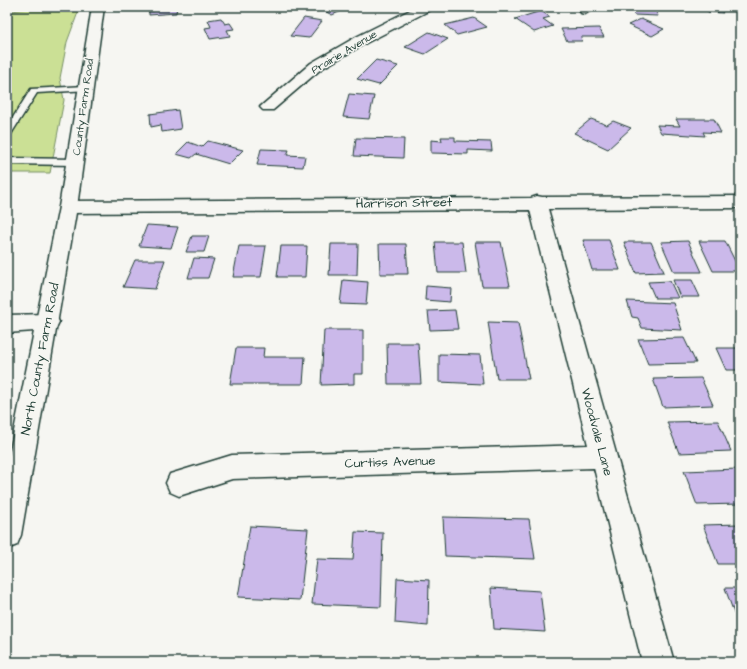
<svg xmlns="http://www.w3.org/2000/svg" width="747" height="669" font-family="'Architects Daughter',sans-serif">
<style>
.green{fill:#cbe095;stroke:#758e64}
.building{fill:#cbb9ea;stroke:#1f3d34}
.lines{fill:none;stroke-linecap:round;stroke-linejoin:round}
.service-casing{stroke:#1f3d34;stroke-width:3}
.minor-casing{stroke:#1f3d34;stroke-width:3}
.secondary-casing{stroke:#1f3d34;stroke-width:3}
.service{fill:#f6f6f2;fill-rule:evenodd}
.minor{fill:#f6f6f2;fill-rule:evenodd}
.secondary{fill:#f6f6f2;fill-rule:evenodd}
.labels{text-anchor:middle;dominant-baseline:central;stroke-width:3;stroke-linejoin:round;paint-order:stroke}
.far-street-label{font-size:11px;fill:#1f3d34;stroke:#f6f6f2}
.street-label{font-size:13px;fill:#1f3d34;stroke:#f6f6f2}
</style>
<rect width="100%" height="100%" fill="#f6f6f2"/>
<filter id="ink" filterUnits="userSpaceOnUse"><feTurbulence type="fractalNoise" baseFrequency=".025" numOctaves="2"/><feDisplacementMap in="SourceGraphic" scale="8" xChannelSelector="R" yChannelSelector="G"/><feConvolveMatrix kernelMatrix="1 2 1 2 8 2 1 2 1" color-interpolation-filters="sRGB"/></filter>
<g filter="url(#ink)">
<path class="green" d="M36,7H80L67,42L60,78L64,100L50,173H7V12Z"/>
<g class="building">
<path d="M155,7H177L176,13L149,15V11H154Z"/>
<path d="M323,7H351L332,15L319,8Z"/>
<path d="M633,7H654L658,16L634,15L632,9H634Z"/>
<path d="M705,7H740V8L721,10L723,13L708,12Z"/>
<path d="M541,11L550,17L543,19L553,26L534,32L515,19Z"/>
<path d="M221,18L225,24L230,23L234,29L227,30L230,36L210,39L205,28L211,27L208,20Z"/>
<path d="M304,18L322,21L309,38L290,36Z"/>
<path d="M474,18L487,27L457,35L445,25Z"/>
<path d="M641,19L664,29L652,36L628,25Z"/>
<path d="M599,28L604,37H581L582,41H567L561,29Z"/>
<path d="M429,32L448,39L425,54L405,47Z"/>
<path d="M376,60L398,66L379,85L357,79Z"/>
<path d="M349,94L374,96L369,119L343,117Z"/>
<path d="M178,110L181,129L162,132L161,125L151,127L150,114Z"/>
<path d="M591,119L607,125L613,121L631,128L608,149L574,133Z"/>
<path d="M676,119H714L721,133L703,132L705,136L661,133L657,125L680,126Z"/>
<path d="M441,137H455V141L491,142L492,151L468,150V154L431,153V140L442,141Z"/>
<path d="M356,138L404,139L403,158L354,156Z"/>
<path d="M208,141L243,150L229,164L196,154L191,158L176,154L188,142L202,147Z"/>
<path d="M261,149L289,150L287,155L305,156L303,167L257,165Z"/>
<path d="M147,225L178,227L171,248L139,246Z"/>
<path d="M192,236H209L204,252H186Z"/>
<path d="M583,240H609L620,270H592Z"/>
<path d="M688,241L702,272H674L661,242Z"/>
<path d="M699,241H725L740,271H713Z"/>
<path d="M435,242H462L466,273H438Z"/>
<path d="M475,242H501L510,286H482Z"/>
<path d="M624,242H651L664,272L636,273Z"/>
<path d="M331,244H358L357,275H329Z"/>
<path d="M379,244H406L408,274H380Z"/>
<path d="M239,246H266L261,277H233Z"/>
<path d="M281,246H307L305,277H277Z"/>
<path d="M194,258L214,259L208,278H188Z"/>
<path d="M135,260H165L155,289L123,287Z"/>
<path d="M343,280L368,282L366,305L340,304Z"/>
<path d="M673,280H692L700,297H680Z"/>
<path d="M670,281L678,298H655L648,282Z"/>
<path d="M426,286L451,288L450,302L425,300Z"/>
<path d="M627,301L673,303L682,330L642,328L638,318L632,317Z"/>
<path d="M455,310L458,329L430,330L428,311Z"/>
<path d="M488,322L518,323L529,379H497Z"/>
<path d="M324,330H363V374H354V384L321,385Z"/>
<path d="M684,338L696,363L648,364L638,339Z"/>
<path d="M387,343H418L421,384H388Z"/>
<path d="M236,348H264L263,357H305L303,384H230Z"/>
<path d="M716,348H740V370H726Z"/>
<path d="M439,354L480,355L483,384L439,382Z"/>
<path d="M701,378L713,405L663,407L653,379Z"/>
<path d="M718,421L731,451L679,453L667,422Z"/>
<path d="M738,469L740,474V504L697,505L684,471Z"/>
<path d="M443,517L529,519L535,559L445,556Z"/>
<path d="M740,524V564H718L703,525Z"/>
<path d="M250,526L308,529L300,600L238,597Z"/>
<path d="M355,532L383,533L381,607L312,604L317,559L353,560Z"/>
<path d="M397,578L429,580L428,626L395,623Z"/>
<path d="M491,588L540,591L545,632L494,629Z"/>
<path d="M725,588H740V630Z"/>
</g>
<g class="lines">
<g class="service-casing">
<g id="service">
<path d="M86,86H89V90L37,93L11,134L7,137V127L31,89Z"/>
<path d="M7,158L75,159L80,162L75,165L7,164Z"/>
</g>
</g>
<g class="minor-casing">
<g id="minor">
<path d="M416,7H432L430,10L366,43L321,69L273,110H263L260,107L311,63L356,37Z"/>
<path d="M578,7H590L591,10L585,14L581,13Z"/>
<path d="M537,196L542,197L740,196V208L548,209L674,662H642L594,468L232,479L179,496L170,492L166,483L170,474L232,455L588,445L530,210L68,213L62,211L59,207L62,203L68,201L531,198Z"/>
<path d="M48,314L56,316L59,322L56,328L48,330L7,333V315Z"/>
</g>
</g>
<g class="secondary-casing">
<path id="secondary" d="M92,7H104L77,207L21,535L17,545L7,549V466L59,207Z"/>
</g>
<use href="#service" class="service"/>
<use href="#minor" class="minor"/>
<use href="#secondary" class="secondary"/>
</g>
</g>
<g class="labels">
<g class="far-street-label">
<text transform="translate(344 52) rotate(-31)">Prairie Avenue</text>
<text transform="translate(83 107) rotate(-82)">County Farm Road</text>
</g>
<g class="street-label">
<text transform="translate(404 203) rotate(-1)">Harrison Street</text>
<text transform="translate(40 359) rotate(-79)">North County Farm Road</text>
<text transform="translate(597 432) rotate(75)">Woodvale Lane</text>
<text transform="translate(390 462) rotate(-2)">Curtiss Avenue</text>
</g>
</g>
<rect width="747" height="669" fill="none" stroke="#f6f6f2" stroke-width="24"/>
<rect x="12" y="12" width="723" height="645" fill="none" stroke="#1f3d34" stroke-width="1.5" filter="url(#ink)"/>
</svg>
